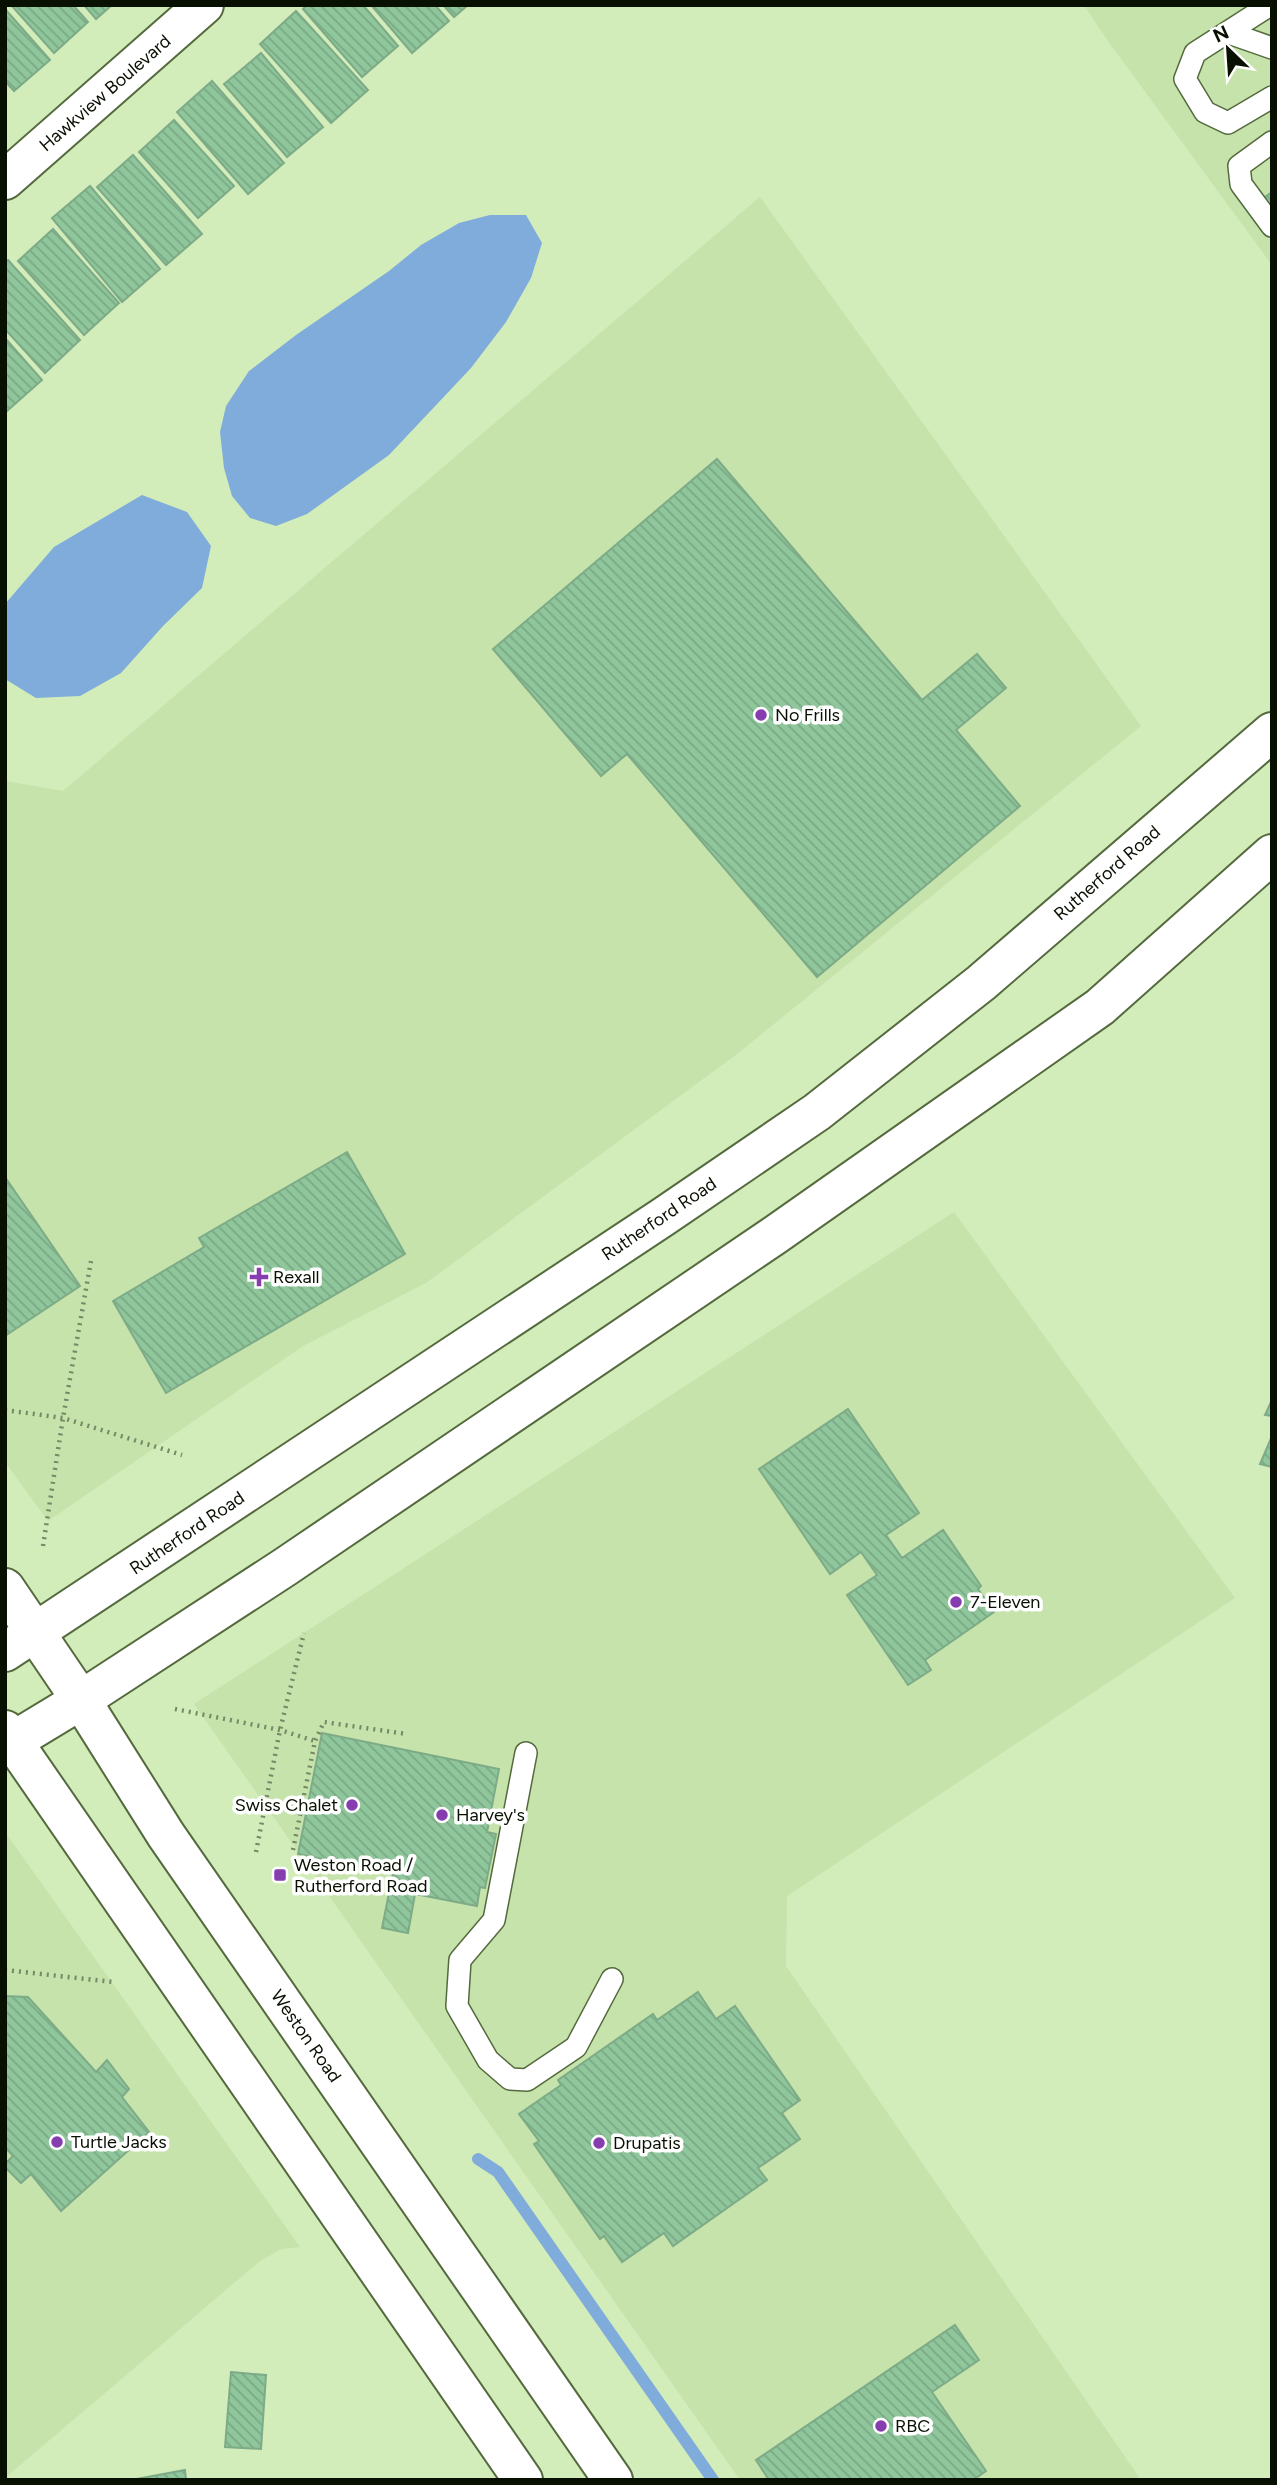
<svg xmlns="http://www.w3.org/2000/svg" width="1277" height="2485" font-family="Figtree,sans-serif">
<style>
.built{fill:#c5e3ab}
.water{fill:#80acdb}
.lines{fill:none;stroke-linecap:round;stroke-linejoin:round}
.stream{stroke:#80acdb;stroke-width:12}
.building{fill:url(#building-back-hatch);stroke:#7eab87;stroke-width:2}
.service-casing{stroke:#546a3e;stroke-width:24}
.minor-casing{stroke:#546a3e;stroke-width:42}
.secondary-casing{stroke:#546a3e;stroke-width:42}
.path{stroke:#768866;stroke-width:4.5;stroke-dasharray:2 5;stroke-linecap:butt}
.service{stroke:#fff;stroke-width:21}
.minor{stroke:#fff;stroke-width:38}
.secondary{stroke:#fff;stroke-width:38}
.poi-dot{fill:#853db0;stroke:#fff;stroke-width:2.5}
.labels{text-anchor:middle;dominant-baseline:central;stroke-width:7;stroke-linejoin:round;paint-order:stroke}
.street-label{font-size:18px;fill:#081002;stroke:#fff}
.poi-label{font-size:18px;fill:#081002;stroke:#fff;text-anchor:start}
</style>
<defs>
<pattern id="building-back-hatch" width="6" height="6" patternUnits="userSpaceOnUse" patternTransform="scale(1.75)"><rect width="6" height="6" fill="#8fc69b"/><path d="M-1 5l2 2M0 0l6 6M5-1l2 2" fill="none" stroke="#7aa984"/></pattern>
</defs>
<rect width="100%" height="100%" fill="#d2ecba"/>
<g class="built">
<path d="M1084,5H1272V265L1108,41Z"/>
<path d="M760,197L1141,726L737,1054L426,1283L303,1346L48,1521L5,1462V781L63,791Z"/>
<path d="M954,1212L1235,1598L787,1896L786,1966L1141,2480H740L194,1704Z"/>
<path d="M5,1832L300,2247L281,2249L260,2261L5,2478Z"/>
</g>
<g class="water">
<path d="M490,215H526L542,243L531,278L506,322L471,368L389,455L307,514L276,526L250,518L232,496L224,468L220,432L226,406L249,371L296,335L389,271L421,245L459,223Z"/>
<path d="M142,495L187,512L211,546L202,588L163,626L121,673L80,696L36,698L5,679V604L54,547Z"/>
</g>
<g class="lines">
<path class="stream" d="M478,2159L498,2172L713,2480"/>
</g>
<g class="building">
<path d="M11,5H73L88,22L54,53Z"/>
<path d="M84,5H112L96,19Z"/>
<path d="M307,5H363L398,46L362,77L303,9Z"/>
<path d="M371,5H435L449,21L412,53Z"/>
<path d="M443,5H468L454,17Z"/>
<path d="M5,9L50,60L14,91L5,81Z"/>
<path d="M296,11L368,90L331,123L260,44Z"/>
<path d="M261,53L323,127L287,157L224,84Z"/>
<path d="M212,81L284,163L248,194L177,112Z"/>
<path d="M174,120L234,186L198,218L139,152Z"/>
<path d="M133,155L202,234L166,265L97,187Z"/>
<path d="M90,186L160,269L122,302L52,218Z"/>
<path d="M1272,192V214L1261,200Z"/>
<path d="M53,229L119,303L84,335L18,261Z"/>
<path d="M8,260L80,340L45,373L5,329V262Z"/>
<path d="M5,338L42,380L6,412L5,410Z"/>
<path d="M717,459L922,700L977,654L1006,688L956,730L1020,806L817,977L627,754L601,776L493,649Z"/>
<path d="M347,1152L405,1254L166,1393L113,1301L204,1247L199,1238Z"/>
<path d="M5,1177L80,1286L5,1336Z"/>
<path d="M1271,1402L1272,1416L1265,1415Z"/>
<path d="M848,1409L919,1513L886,1535L902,1558L943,1530L981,1586L978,1589L994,1612L925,1660L931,1670L908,1685L847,1595L877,1575L861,1552L830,1574L759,1469Z"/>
<path d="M1272,1436V1467L1260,1464Z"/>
<path d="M322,1733L499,1769L487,1832L496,1834L485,1888L480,1887L477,1906L415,1894L408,1933L382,1928L393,1873L298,1854Z"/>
<path d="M698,1992L716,2019L735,2006L800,2100L782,2113L800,2139L758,2168L767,2180L673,2246L664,2233L622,2262L604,2236L600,2239L534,2144L539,2141L519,2114L561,2085L558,2080L653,2014L657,2020Z"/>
<path d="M5,1996L28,1997L96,2072L107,2060L129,2089L122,2097L149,2132L61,2211L31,2174L21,2183L5,2167V2164L13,2156L5,2147Z"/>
<path d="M955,2325L979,2360L932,2392L986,2471L973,2480H769L756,2460Z"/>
<path d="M231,2372L266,2375L261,2449L225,2447Z"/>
<path d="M185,2470L186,2480H131Z"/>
</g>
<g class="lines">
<g class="service-casing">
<g id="service">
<path d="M1270,5L1195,53L1185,79L1205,112L1228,123L1272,97"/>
<path d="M1229,33L1272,48"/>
<path d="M1272,142L1239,166L1241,184L1272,226"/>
<path d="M526,1753L494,1920L460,1960L457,2006L488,2060L510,2079L527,2080L576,2047L612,1979"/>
</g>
</g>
<g class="minor-casing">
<path id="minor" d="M5,180L204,5"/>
</g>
<g class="secondary-casing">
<g id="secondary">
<path d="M5,1588L81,1700L166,1835L613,2480"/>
<path d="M5,1652L663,1217L817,1112L981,983L1272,732"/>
<path d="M5,1730L523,2480"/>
<path d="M5,1746L81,1700L285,1567L775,1235L1100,1007L1272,854"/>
</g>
</g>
<g class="path">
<path d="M5,1410L63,1418L182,1455"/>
<path d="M43,1546L63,1418L91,1261"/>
<path d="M175,1709L280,1730L315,1741"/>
<path d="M293,1850L315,1741L324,1722L407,1734"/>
<path d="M256,1852L280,1730L304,1633"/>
<path d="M5,1970L113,1982"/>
</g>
<use href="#service" class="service"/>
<use href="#minor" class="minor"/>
<use href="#secondary" class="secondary"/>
</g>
<g class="poi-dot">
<circle cx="761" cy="715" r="7"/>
<path d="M255.5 1266.5h7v7h7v7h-7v7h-7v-7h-7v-7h7z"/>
<circle cx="956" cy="1602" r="7"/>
<circle cx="352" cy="1805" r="7"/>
<circle cx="442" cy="1815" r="7"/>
<rect x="273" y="1868" width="14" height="14" rx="3.5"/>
<circle cx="57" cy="2142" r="7"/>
<circle cx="599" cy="2143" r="7"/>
<circle cx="881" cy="2426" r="7"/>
</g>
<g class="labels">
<g class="street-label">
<text transform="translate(105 93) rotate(-41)">Hawkview Boulevard</text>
<text transform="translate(1107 873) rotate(-41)">Rutherford Road</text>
<text transform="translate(659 1219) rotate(-34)">Rutherford Road</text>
<text transform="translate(187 1533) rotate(-34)">Rutherford Road</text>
<text transform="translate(306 2036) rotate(55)">Weston Road</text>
</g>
<g class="poi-label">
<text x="775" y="715">No Frills</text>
<text x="273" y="1277">Rexall</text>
<text x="970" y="1602">7-Eleven</text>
<text x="338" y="1805" text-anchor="end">Swiss Chalet</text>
<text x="456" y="1815">Harvey's</text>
<text x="294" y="1865">Weston Road /<tspan x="294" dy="21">Rutherford Road</tspan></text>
<text x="71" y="2142">Turtle Jacks</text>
<text x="613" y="2143">Drupatis</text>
<text x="895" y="2426">RBC</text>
</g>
</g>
<rect width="1277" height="2485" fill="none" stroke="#081002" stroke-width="14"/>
<g transform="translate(1228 49) rotate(335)" stroke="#ffffff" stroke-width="5" paint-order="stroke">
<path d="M0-5L12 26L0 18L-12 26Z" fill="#081002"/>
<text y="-10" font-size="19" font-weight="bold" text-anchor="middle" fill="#081002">N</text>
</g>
</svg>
